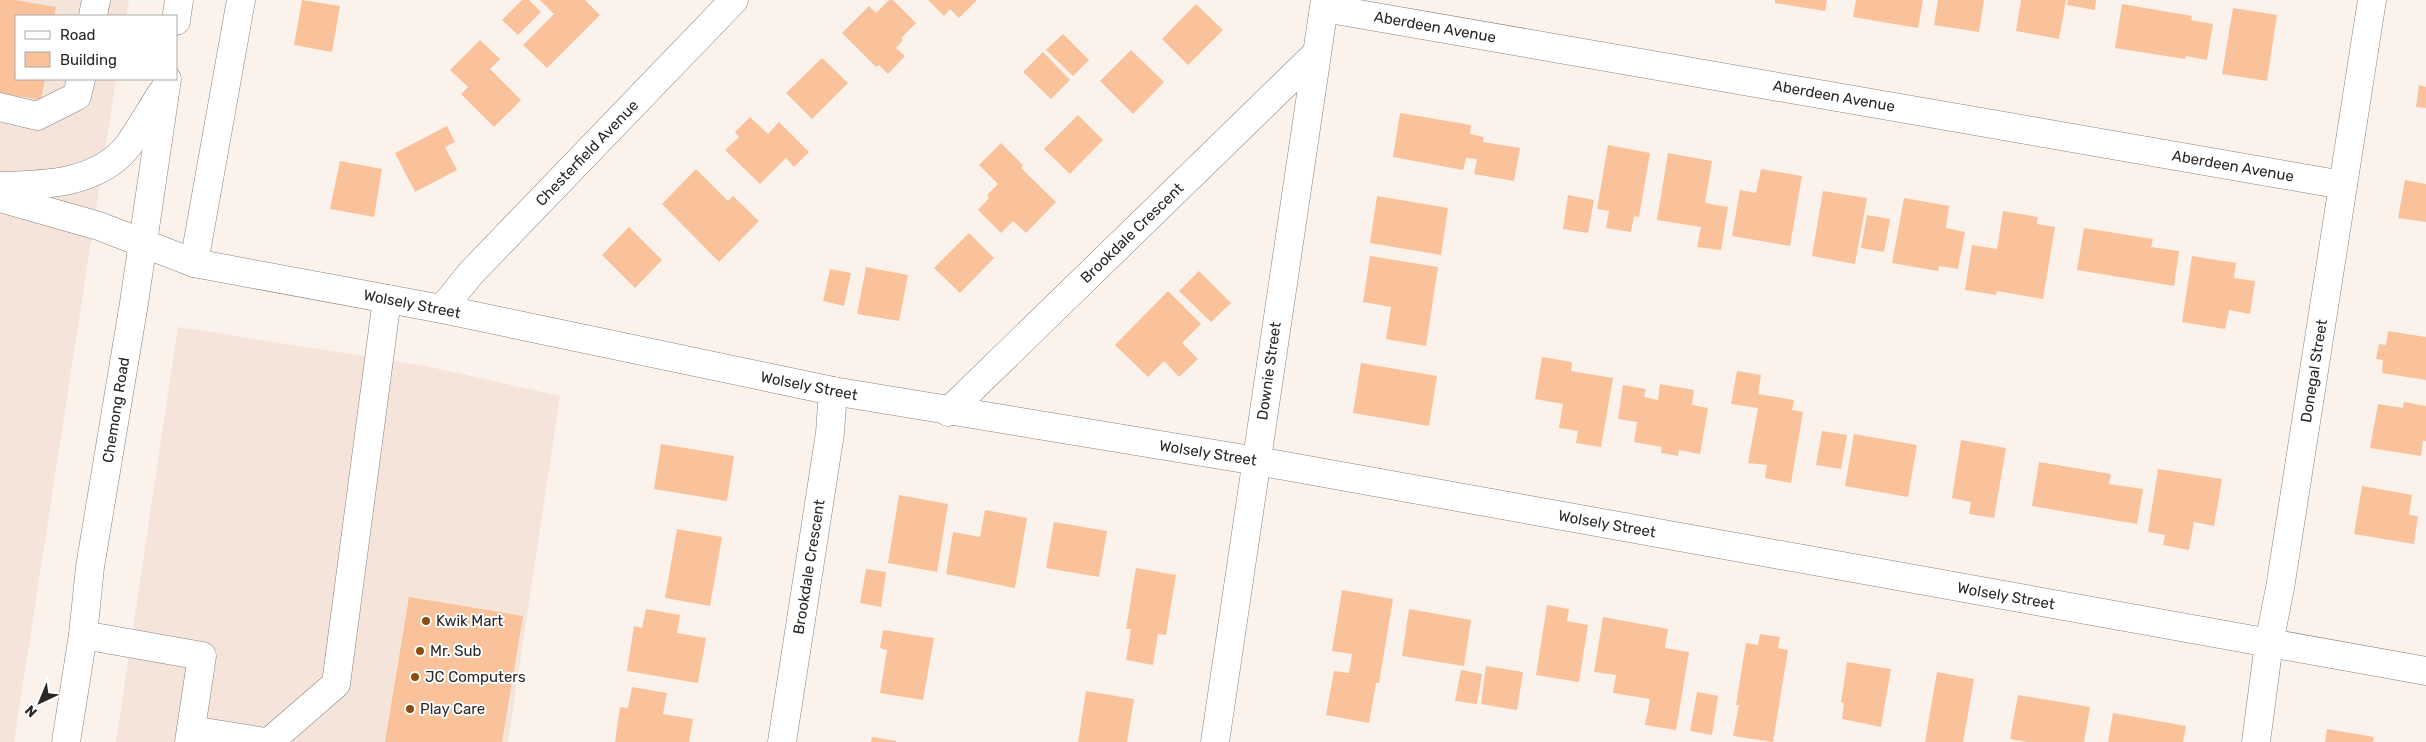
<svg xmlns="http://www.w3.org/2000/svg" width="2426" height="742" font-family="Rubik,sans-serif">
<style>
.built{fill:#f4e4d9}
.building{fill:#fac29a}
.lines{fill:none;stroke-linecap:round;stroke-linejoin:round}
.minor-casing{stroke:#89817c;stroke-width:29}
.major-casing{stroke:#89817c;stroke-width:29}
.minor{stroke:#fff;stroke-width:28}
.major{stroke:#fff;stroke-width:28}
.poi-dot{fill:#8b4c12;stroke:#fff;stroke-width:2}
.labels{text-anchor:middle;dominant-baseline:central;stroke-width:4;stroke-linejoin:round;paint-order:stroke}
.street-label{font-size:15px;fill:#2a2725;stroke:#fff}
.poi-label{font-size:15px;fill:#2a2725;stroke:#fff;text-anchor:start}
</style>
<rect width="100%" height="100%" fill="#fbf2ec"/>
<g class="built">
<path d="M0,0H129L126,16H16V79H116L14,742H0Z"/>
<path d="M178,327L421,365L560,396L508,742H116Z"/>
</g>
<g class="building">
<path d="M0,0H15L56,7L54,16H16V79H45L41,100L0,93Z"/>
<path d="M302,0L340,6L332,52L294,45Z"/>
<path d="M522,0H529L541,12L518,35L502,20Z"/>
<path d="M540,0H585L600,15L547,68L523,45L554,14Z"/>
<path d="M889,0H893L916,23L901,38L903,40L896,48L905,56L888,74L879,65L876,67L842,33L869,6L876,13Z"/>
<path d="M928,0H977L959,18L950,9L944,16Z"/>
<path d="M1775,0H1827L1825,11L1775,3Z"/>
<path d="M1856,0H1923L1918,28L1853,17Z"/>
<path d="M1938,0H1984L1979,32L1934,25Z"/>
<path d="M2021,0H2066L2059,39L2016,31Z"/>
<path d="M2068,0H2096L2095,10L2067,5Z"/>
<path d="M1196,4L1223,30L1188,65L1162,39Z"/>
<path d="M2122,4L2192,16L2191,20L2213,24L2207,60L2186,56L2185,59L2115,48Z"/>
<path d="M2233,8L2277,15L2267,81L2222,74Z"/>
<path d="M1063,34L1089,60L1073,76L1046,50Z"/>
<path d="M480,40L500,59L490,69L521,100L494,127L461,94L468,87L450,70Z"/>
<path d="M1131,50L1164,82L1133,114L1100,81Z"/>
<path d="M1043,52L1070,80L1051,99L1023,72Z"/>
<path d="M822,58L848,83L812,119L786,93Z"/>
<path d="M2419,85L2426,87V108L2416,107Z"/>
<path d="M1400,113L1471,125L1470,134L1484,137L1483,142L1520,148L1514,181L1474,174L1477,159L1466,158L1463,170L1393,157Z"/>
<path d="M1078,115L1103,140L1070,174L1044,149Z"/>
<path d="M750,117L768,134L779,122L809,152L794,167L786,158L760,184L725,150L739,137L735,132Z"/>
<path d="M447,126L455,142L445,147L457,170L415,192L395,153Z"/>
<path d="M1001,143L1023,165L1021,168L1056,202L1026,233L1013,221L1001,233L978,210L989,198L987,195L998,184L979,165Z"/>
<path d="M1608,145L1650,153L1639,217L1634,216L1631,232L1606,228L1609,211L1597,209Z"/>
<path d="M1668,153L1712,161L1705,203L1728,207L1721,250L1697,247L1701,227L1657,220Z"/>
<path d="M340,161L382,169L374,217L330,209Z"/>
<path d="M696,169L728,201L733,196L759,221L719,262L662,204Z"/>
<path d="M1761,169L1802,176L1790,246L1732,236L1740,190L1756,193Z"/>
<path d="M2405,180L2426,184V222L2398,218Z"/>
<path d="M1823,191L1867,198L1855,264L1812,256Z"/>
<path d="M1568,195L1594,200L1588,233L1563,229Z"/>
<path d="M1377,196L1448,208L1441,255L1370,243Z"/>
<path d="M1904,198L1949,206L1946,228L1965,232L1958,269L1939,266L1938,271L1892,263Z"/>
<path d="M2003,211L2038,217L2037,224L2055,227L2043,299L1997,291L1996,295L1965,290L1972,245L1997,249Z"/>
<path d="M1867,215L1890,219L1884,252L1861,248Z"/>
<path d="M629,227L662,260L635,288L602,255Z"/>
<path d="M2084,228L2153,239L2151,247L2179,251L2174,286L2077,270Z"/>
<path d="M969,233L994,258L960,293L934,268Z"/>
<path d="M1370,256L1438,267L1426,346L1386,339L1391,307L1363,302Z"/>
<path d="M2192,256L2236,263L2234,278L2255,281L2250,314L2229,310L2225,329L2182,322Z"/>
<path d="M866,267L908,275L899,321L857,314Z"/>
<path d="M830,269L851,273L844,306L823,301Z"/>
<path d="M1199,271L1231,303L1211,322L1179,291Z"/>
<path d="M1168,291L1201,324L1182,343L1198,359L1179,377L1164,361L1148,377L1115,345Z"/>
<path d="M2388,331L2426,337V380L2382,373L2383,360L2376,359L2379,344L2386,345Z"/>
<path d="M1542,357L1572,362L1571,371L1613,378L1601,447L1576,443L1578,431L1559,428L1563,404L1535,399Z"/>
<path d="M1361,363L1437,376L1429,426L1353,413Z"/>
<path d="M1737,371L1761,375L1758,394L1794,400L1792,410L1803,412L1791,483L1765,478L1767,465L1748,463L1758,408L1731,404Z"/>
<path d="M1660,384L1694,390L1692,405L1708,408L1700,454L1679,450L1678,456L1661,453L1662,447L1634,442L1637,422L1618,419L1623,385L1646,389L1644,397L1658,400Z"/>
<path d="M2404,402L2426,406V441H2423L2421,456L2370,448L2378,404L2403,408Z"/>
<path d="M1822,431L1847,435L1841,469L1816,465Z"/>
<path d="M1854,434L1917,445L1908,497L1845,486Z"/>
<path d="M1961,440L2006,448L1994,518L1969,514L1971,502L1952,498Z"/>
<path d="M661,444L734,456L727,501L654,489Z"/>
<path d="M2039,462L2111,474L2109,484L2143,489L2137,524L2032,506Z"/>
<path d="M2158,469L2222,479L2214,526L2194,522L2189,550L2163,545L2165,535L2148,532Z"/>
<path d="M2362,486L2412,495L2409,515L2418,516L2414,544L2354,534Z"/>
<path d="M899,495L948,504L937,572L888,563Z"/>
<path d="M985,510L1027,518L1015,588L946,574L953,532L980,537Z"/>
<path d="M1054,522L1107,531L1099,577L1046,568Z"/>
<path d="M677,529L722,537L710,606L665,598Z"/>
<path d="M1136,568L1176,575L1166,635L1158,634L1153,665L1126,660L1131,629H1126Z"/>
<path d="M866,569L886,572L881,607L860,603Z"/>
<path d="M1342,590L1393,599L1379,683H1376L1369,723L1326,715L1334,671L1349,673L1352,654L1332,651Z"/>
<path d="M409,597L523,616L502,742H385Z"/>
<path d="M1547,605L1569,609L1567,621L1588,625L1579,682L1536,675Z"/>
<path d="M646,609L680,615L677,633L706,638L698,683L627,671L634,626L642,628Z"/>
<path d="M1409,609L1471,620L1464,666L1402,656Z"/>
<path d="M1603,617L1668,629L1665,648L1689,652L1676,730L1645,725L1650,699L1613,693L1616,675L1594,672Z"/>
<path d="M883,630L934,638L923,700L880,693L887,650L880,648Z"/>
<path d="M1760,634L1780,637L1778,648L1788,650L1773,742L1733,736L1739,705H1736L1746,643L1758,645Z"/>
<path d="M1847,662L1891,669L1881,727L1842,719L1844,703L1841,702Z"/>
<path d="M1486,666L1523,672L1517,710L1481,704Z"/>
<path d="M1461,670L1482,674L1477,704L1455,701Z"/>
<path d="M1937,672L1974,679L1963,742H1925Z"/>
<path d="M632,687L667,693L663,714L693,719L689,742H615L620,707L628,708Z"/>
<path d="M1086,691L1134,699L1127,742H1078Z"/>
<path d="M1697,692L1718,696L1712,735L1690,731Z"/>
<path d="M2018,695L2090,707L2084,742H2027L2010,739Z"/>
<path d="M2113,713L2186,726L2183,742H2108Z"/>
<path d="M2327,729L2374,737L2373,742H2325Z"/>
<path d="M872,737L896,741V742H871Z"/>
</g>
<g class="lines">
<g class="minor-casing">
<g id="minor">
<path d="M1324,8L2343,185"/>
<path d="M93,16L96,0"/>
<path d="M0,107L37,116L77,96L81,79"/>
<path d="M0,198L99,226L194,263L442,309L833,391L1257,461L2426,671"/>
<path d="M194,263L241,0"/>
<path d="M442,309L471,273L734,0"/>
<path d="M948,412L1316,54"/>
<path d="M83,635L202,656L189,742"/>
<path d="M191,730L265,742"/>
<path d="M269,742L336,684L387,299"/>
<path d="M782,742L830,433L833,391"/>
<path d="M1215,742L1325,0"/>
<path d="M2256,742L2269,643L2280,588L2372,0"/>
</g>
</g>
<g class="major-casing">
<g id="major">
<path d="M176,21L179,0"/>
<path d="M0,186C44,185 98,184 128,146C140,129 150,111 161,94"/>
<path d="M66,742L83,635L90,567L134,303L167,79"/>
</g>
</g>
<use href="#minor" class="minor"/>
<use href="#major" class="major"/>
</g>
<g class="poi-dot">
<circle cx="426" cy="621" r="5"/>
<circle cx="420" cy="651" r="5"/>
<circle cx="415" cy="677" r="5"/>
<circle cx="410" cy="709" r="5"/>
</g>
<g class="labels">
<g class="street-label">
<text transform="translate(1435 27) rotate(10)">Aberdeen Avenue</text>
<text transform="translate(1834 96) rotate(10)">Aberdeen Avenue</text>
<text transform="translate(587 153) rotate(-46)">Chesterfield Avenue</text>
<text transform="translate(2233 166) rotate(10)">Aberdeen Avenue</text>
<text transform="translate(1132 233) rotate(-44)">Brookdale Crescent</text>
<text transform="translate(412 304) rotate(11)">Wolsely Street</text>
<text transform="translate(1269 371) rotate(-82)">Downie Street</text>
<text transform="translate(2314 371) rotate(-81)">Donegal Street</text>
<text transform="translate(809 386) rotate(11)">Wolsely Street</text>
<text transform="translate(116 410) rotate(-81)">Chemong Road</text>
<text transform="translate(1208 453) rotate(9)">Wolsely Street</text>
<text transform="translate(1607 524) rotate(10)">Wolsely Street</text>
<text transform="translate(809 567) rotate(-81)">Brookdale Crescent</text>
<text transform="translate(2006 596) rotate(10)">Wolsely Street</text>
</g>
<g class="poi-label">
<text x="436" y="621">Kwik Mart</text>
<text x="430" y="651">Mr. Sub</text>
<text x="425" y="677">JC Computers</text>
<text x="420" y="709">Play Care</text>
</g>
</g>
<rect x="15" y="15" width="162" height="65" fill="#ffffff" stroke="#aaa9a8"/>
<rect x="25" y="31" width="25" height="8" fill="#ffffff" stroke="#aaa9a8"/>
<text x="60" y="40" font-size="15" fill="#2a2725">Road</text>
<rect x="25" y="52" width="25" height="15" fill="#fac29a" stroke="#aaa9a8"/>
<text x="60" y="65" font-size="15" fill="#2a2725">Building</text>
<g transform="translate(40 702) rotate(224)" stroke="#ffffff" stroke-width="4" paint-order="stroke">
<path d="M0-4L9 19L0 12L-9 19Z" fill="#2a2725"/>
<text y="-8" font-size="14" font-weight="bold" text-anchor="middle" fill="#2a2725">N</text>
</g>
</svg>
